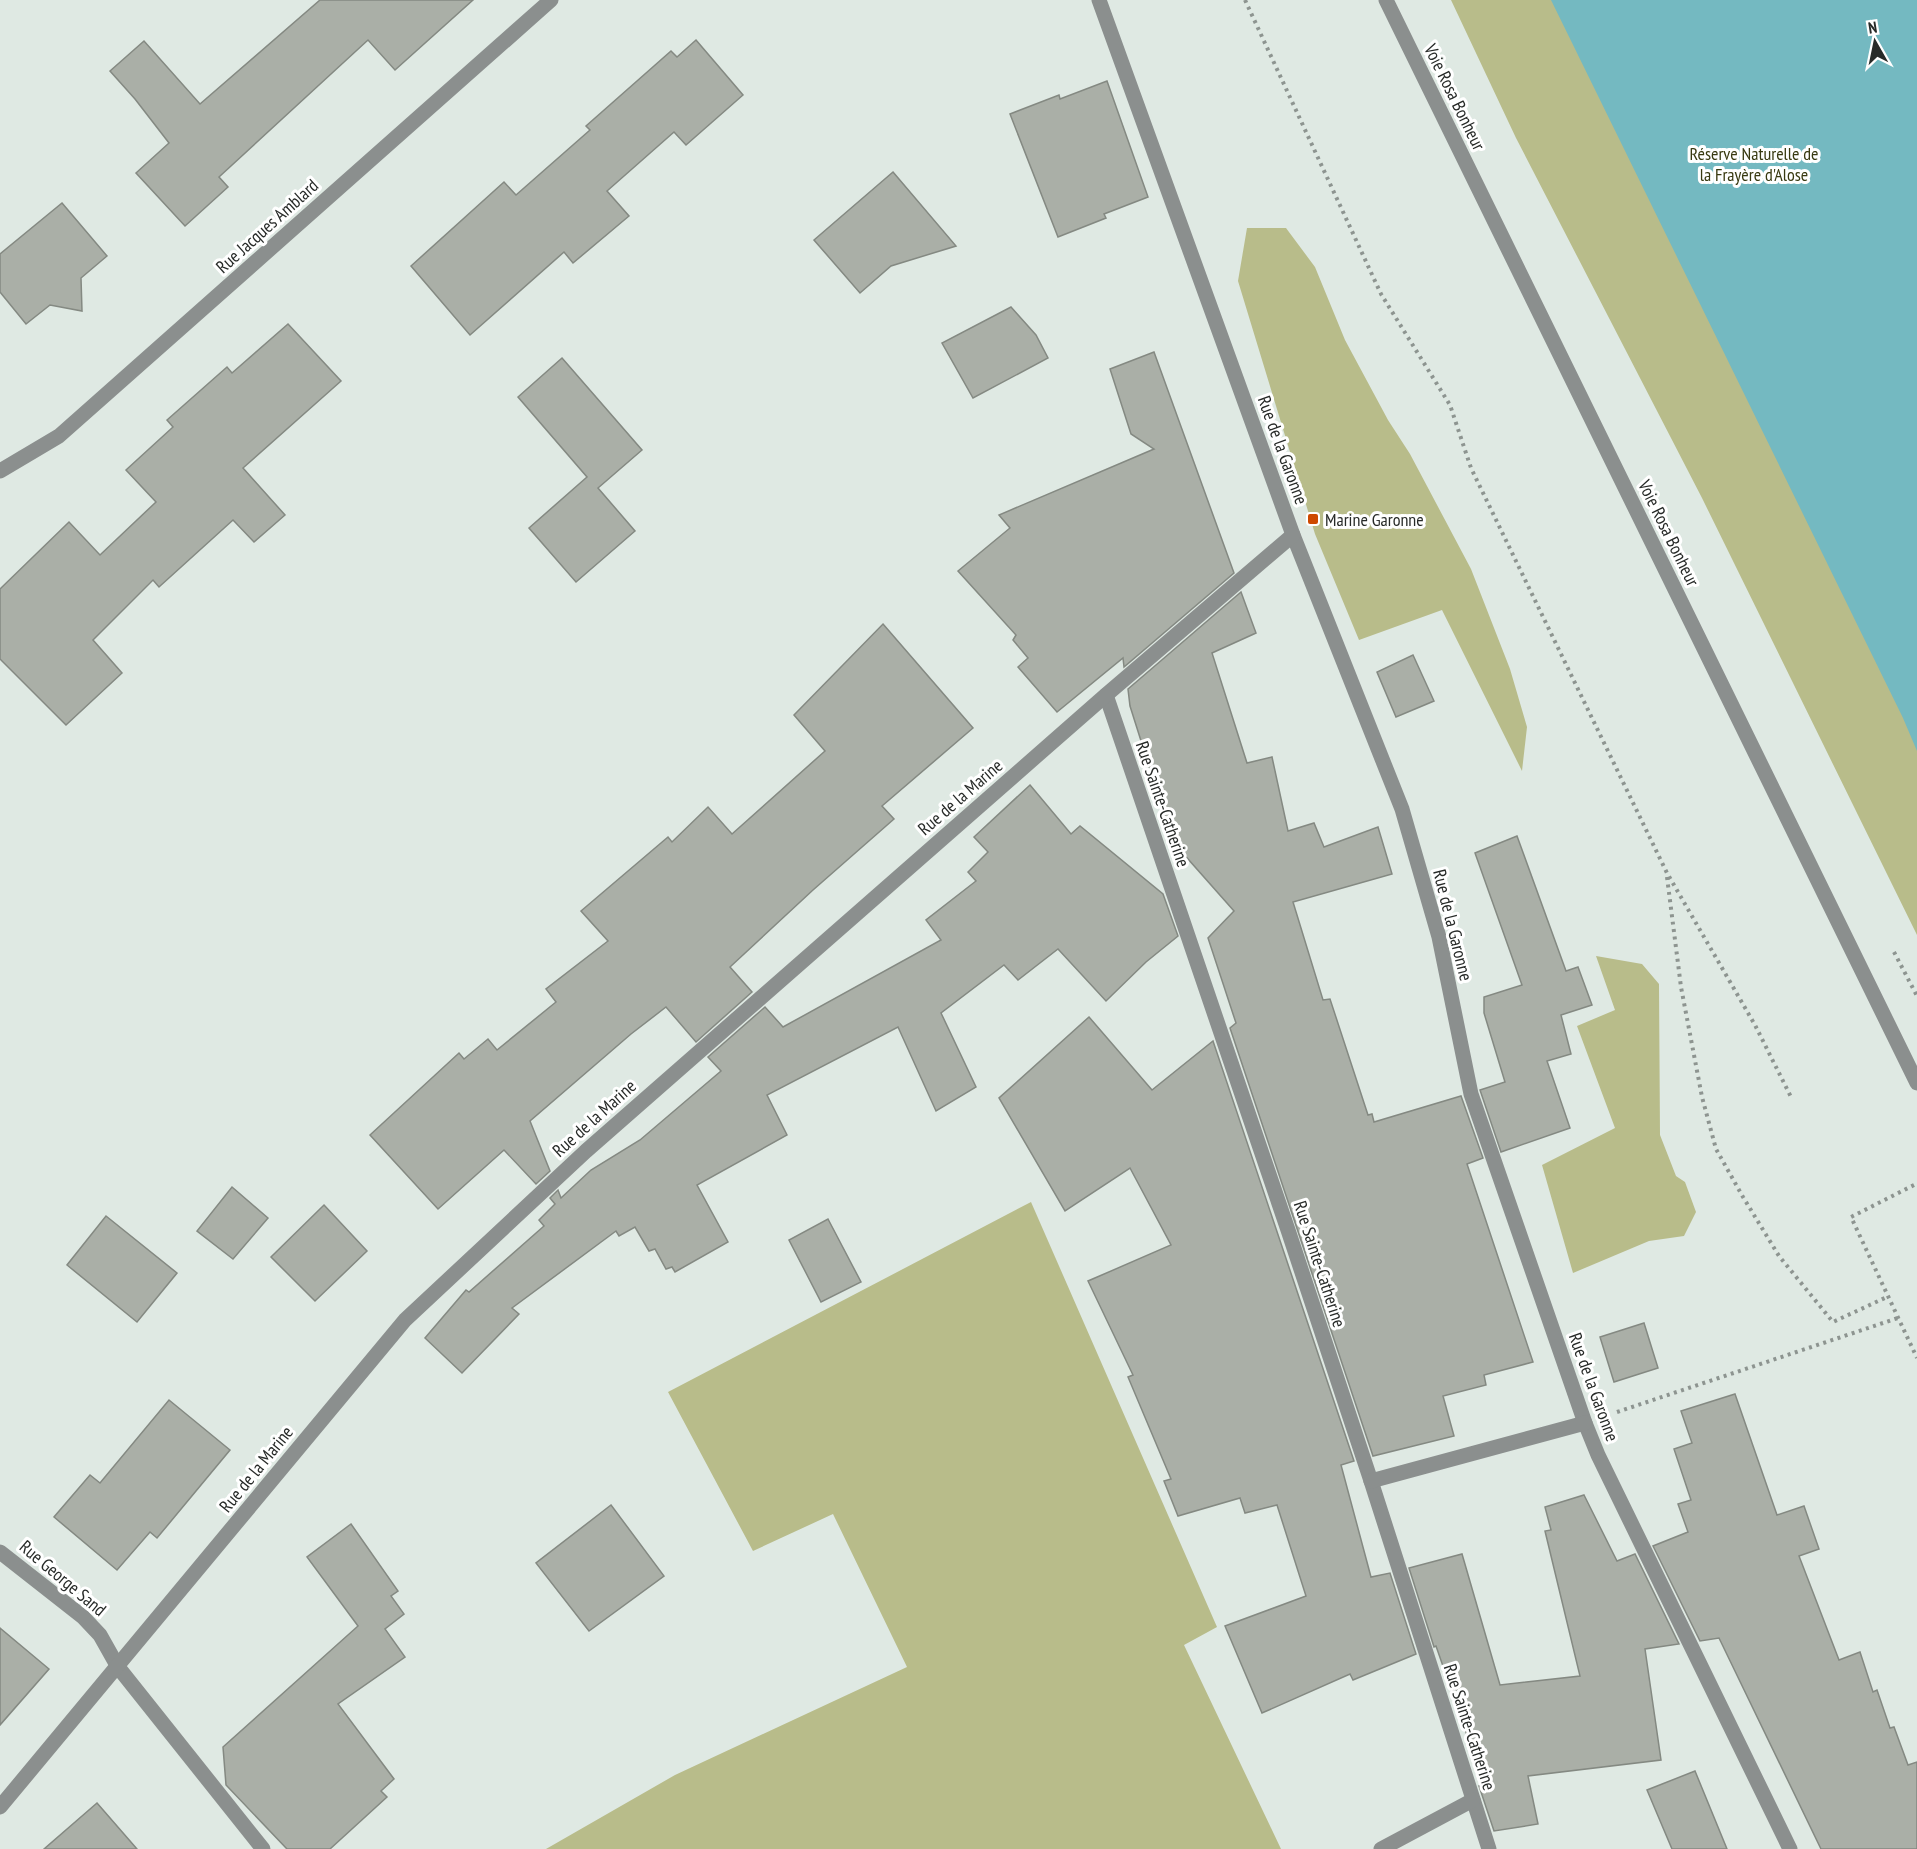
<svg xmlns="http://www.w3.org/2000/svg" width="1917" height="1849" font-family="'PT Sans Narrow',sans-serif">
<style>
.green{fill:#b8bc8a}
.water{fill:#74b9c1}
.building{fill:#aaafa7;stroke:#848982;stroke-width:1.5}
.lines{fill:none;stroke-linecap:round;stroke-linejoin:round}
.path{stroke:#8d9490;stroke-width:4;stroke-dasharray:3 4.5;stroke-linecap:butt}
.minor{stroke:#8b8f8e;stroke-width:15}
.poi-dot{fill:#ce4900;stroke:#fff;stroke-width:2}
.labels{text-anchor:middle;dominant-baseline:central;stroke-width:6;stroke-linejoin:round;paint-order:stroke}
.street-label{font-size:18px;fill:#272a28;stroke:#fff}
.park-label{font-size:18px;fill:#383910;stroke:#fff}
.poi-label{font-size:18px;fill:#272a28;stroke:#fff;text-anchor:start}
</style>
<rect width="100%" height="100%" fill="#dfe9e3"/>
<g class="green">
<path d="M1451,0H1917V935L1702,498L1516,138Z"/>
<path d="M1247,228H1286L1315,267L1345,340L1388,420L1410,454L1471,569L1510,669L1527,727L1522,771L1442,610L1359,640L1315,534L1238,281Z"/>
<path d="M1596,956L1642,964L1659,984L1660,1135L1676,1176L1685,1182L1696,1212L1684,1236L1649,1241L1573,1273L1542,1165L1615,1128L1577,1026L1615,1010Z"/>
<path d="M1031,1202L1217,1627L1184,1645L1281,1849H546L675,1775L907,1667L833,1514L753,1551L668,1392Z"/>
</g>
<path class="water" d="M1551,0H1917V751L1903,718Z"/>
<g class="building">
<path d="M320,0H473L395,70L368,40L219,177L228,187L185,226L136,173L169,143L135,99L110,71L144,41L200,104Z"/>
<path d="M696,40L743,95L686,145L674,132L607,191L629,216L573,263L564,252L470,335L411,266L504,182L516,195L590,130L586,126L671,51L677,57Z"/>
<path d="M1107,81L1148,197L1104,214L1106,218L1058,237L1010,114L1059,95L1060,99Z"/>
<path d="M893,172L956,246L891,266L860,293L814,240Z"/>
<path d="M62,203L107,256L81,278L82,311L50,305L26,324L0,292V254Z"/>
<path d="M1011,307L1036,335L1048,358L973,398L942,343Z"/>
<path d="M288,324L341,381L243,468L285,515L254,542L233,520L159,587L153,580L93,640L122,673L66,725L0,659V589L69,522L100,555L156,502L126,470L173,427L167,420L227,367L232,373Z"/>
<path d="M1154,352L1234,573L1124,667L1123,658L1057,712L1018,667L1028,658L1013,640L1016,635L958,571L1010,528L999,515L1154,449L1131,434L1110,369Z"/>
<path d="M562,358L642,450L598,488L635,531L576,582L529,528L587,477L518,397Z"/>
<path d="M1241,592L1256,633L1212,653L1247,763L1272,757L1288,831L1314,823L1324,847L1378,827L1392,874L1293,902L1323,1000L1330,999L1368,1115L1372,1114L1374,1122L1461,1096L1483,1158L1467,1164L1533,1362L1484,1375L1486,1385L1443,1396L1454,1436L1373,1456L1230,1028L1236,1023L1208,938L1234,911L1173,842L1130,706L1128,689Z"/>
<path d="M883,624L973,728L882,806L894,819L813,890L730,967L752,992L696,1042L666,1007L631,1034L530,1121L550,1171L536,1184L504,1150L438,1209L370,1135L459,1053L464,1059L488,1039L497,1050L556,1002L546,989L608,941L581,911L668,837L672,842L708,807L732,834L825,751L794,715Z"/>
<path d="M1413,655L1434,701L1396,717L1377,672Z"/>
<path d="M1030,785L1071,834L1080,826L1163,894L1178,936L1146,962L1106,1001L1058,949L1018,980L1004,965L941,1013L976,1087L936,1111L898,1027L767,1095L787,1135L697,1185L728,1242L675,1272L672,1267L666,1269L655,1249L649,1251L635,1227L619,1236L616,1231L512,1308L519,1314L462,1373L425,1338L466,1290L469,1292L544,1226L539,1220L555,1204L550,1198L558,1190L561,1198L591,1170L640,1140L721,1071L708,1057L765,1007L783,1027L941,940L926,920L976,881L968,872L988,852L974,837Z"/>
<path d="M1517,836L1566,971L1578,967L1592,1005L1561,1015L1571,1054L1547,1061L1570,1128L1501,1152L1480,1090L1505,1082L1484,1013V997L1522,985L1475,853Z"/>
<path d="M1089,1017L1152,1090L1213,1041L1354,1461L1341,1465L1371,1577L1390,1573L1416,1654L1353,1680L1350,1674L1262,1713L1225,1626L1306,1596L1277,1505L1245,1513L1240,1498L1178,1516L1164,1481L1171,1479L1128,1377L1133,1375L1088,1281L1171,1245L1130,1168L1065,1211L999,1098Z"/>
<path d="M232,1187L268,1218L233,1259L197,1231Z"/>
<path d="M324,1205L367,1251L315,1301L271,1257Z"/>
<path d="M106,1216L177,1273L137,1322L67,1265Z"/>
<path d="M828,1219L861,1282L821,1302L789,1240Z"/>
<path d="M1644,1323L1658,1368L1614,1382L1600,1337Z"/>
<path d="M1735,1394L1777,1515L1804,1506L1819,1549L1799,1556L1839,1660L1860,1652L1873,1692L1877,1690L1890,1728L1894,1727L1908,1765L1917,1762V1849H1821L1719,1638L1700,1641L1653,1546L1688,1532L1678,1504L1691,1500L1674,1449L1692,1443L1681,1411Z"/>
<path d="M169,1400L230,1450L157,1538L150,1532L117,1570L54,1517L90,1475L100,1483Z"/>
<path d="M1584,1495L1617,1561L1635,1554L1679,1644L1645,1649L1661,1760L1528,1776L1538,1824L1494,1831L1479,1786L1484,1784L1436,1646L1434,1647L1409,1568L1462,1554L1500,1685L1580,1676L1545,1531L1551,1530L1545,1507Z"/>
<path d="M611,1505L664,1576L589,1631L536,1563Z"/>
<path d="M351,1524L398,1591L391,1596L404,1614L385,1629L405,1657L338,1704L394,1779L381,1791L387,1797L330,1849H287L226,1785L223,1747L358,1626L307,1557Z"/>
<path d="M0,1628L49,1669L0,1725Z"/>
<path d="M1695,1771L1727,1849H1672L1647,1790Z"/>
<path d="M97,1803L137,1849H44Z"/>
</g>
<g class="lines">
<g class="path">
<path d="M1245,0L1381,294L1450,405L1471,468L1667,873L1755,1025L1792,1099"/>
<path d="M1667,877L1681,987L1702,1097L1716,1149L1743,1197L1779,1256L1833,1322L1887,1297"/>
<path d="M1894,952L1917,996"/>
<path d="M1914,1185L1851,1217L1917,1358"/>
<path d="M1617,1412L1898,1318"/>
</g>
<g class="minor">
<path d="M1099,0L1293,535L1402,809L1439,937L1471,1094L1585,1423L1598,1455L1790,1849"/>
<path d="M1386,0L1917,1083"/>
<path d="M0,471L59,436L551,0"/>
<path d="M1106,695L1288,1230L1371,1481L1489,1849"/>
<path d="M1371,1481L1585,1423"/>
<path d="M0,1552L83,1617L100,1635L118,1667L263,1849"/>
<path d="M0,1807L405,1320L586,1151L1106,695L1293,535"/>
<path d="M1381,1849L1473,1800"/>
</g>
</g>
<rect class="poi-dot" x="1307" y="513" width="12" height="12" rx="3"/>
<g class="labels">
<g class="street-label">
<text transform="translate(1455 97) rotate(64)">Voie Rosa Bonheur</text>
<text transform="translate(267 226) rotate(-42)">Rue Jacques Amblard</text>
<text transform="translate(1283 450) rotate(70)">Rue de la Garonne</text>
<text transform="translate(1669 533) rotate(64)">Voie Rosa Bonheur</text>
<text transform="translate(960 797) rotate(-41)">Rue de la Marine</text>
<text transform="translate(1163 804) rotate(71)">Rue Sainte-Catherine</text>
<text transform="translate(1453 925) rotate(76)">Rue de la Garonne</text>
<text transform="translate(594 1118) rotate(-42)">Rue de la Marine</text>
<text transform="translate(1320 1264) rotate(72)">Rue Sainte-Catherine</text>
<text transform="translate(1594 1387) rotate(70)">Rue de la Garonne</text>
<text transform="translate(256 1469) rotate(-51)">Rue de la Marine</text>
<text transform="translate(63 1578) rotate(40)">Rue George Sand</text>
<text transform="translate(1470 1727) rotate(72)">Rue Sainte-Catherine</text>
</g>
<g class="park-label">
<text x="1754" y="153">Réserve Naturelle de<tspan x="1754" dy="21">la Frayère d'Alose</tspan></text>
</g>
<g class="poi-label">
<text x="1325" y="519">Marine Garonne</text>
</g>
</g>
<g transform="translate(1875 42) rotate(351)" stroke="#ffffff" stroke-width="4.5" paint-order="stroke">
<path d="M0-4.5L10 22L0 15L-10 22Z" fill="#272a28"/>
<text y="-9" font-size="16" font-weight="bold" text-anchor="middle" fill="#272a28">N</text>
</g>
</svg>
